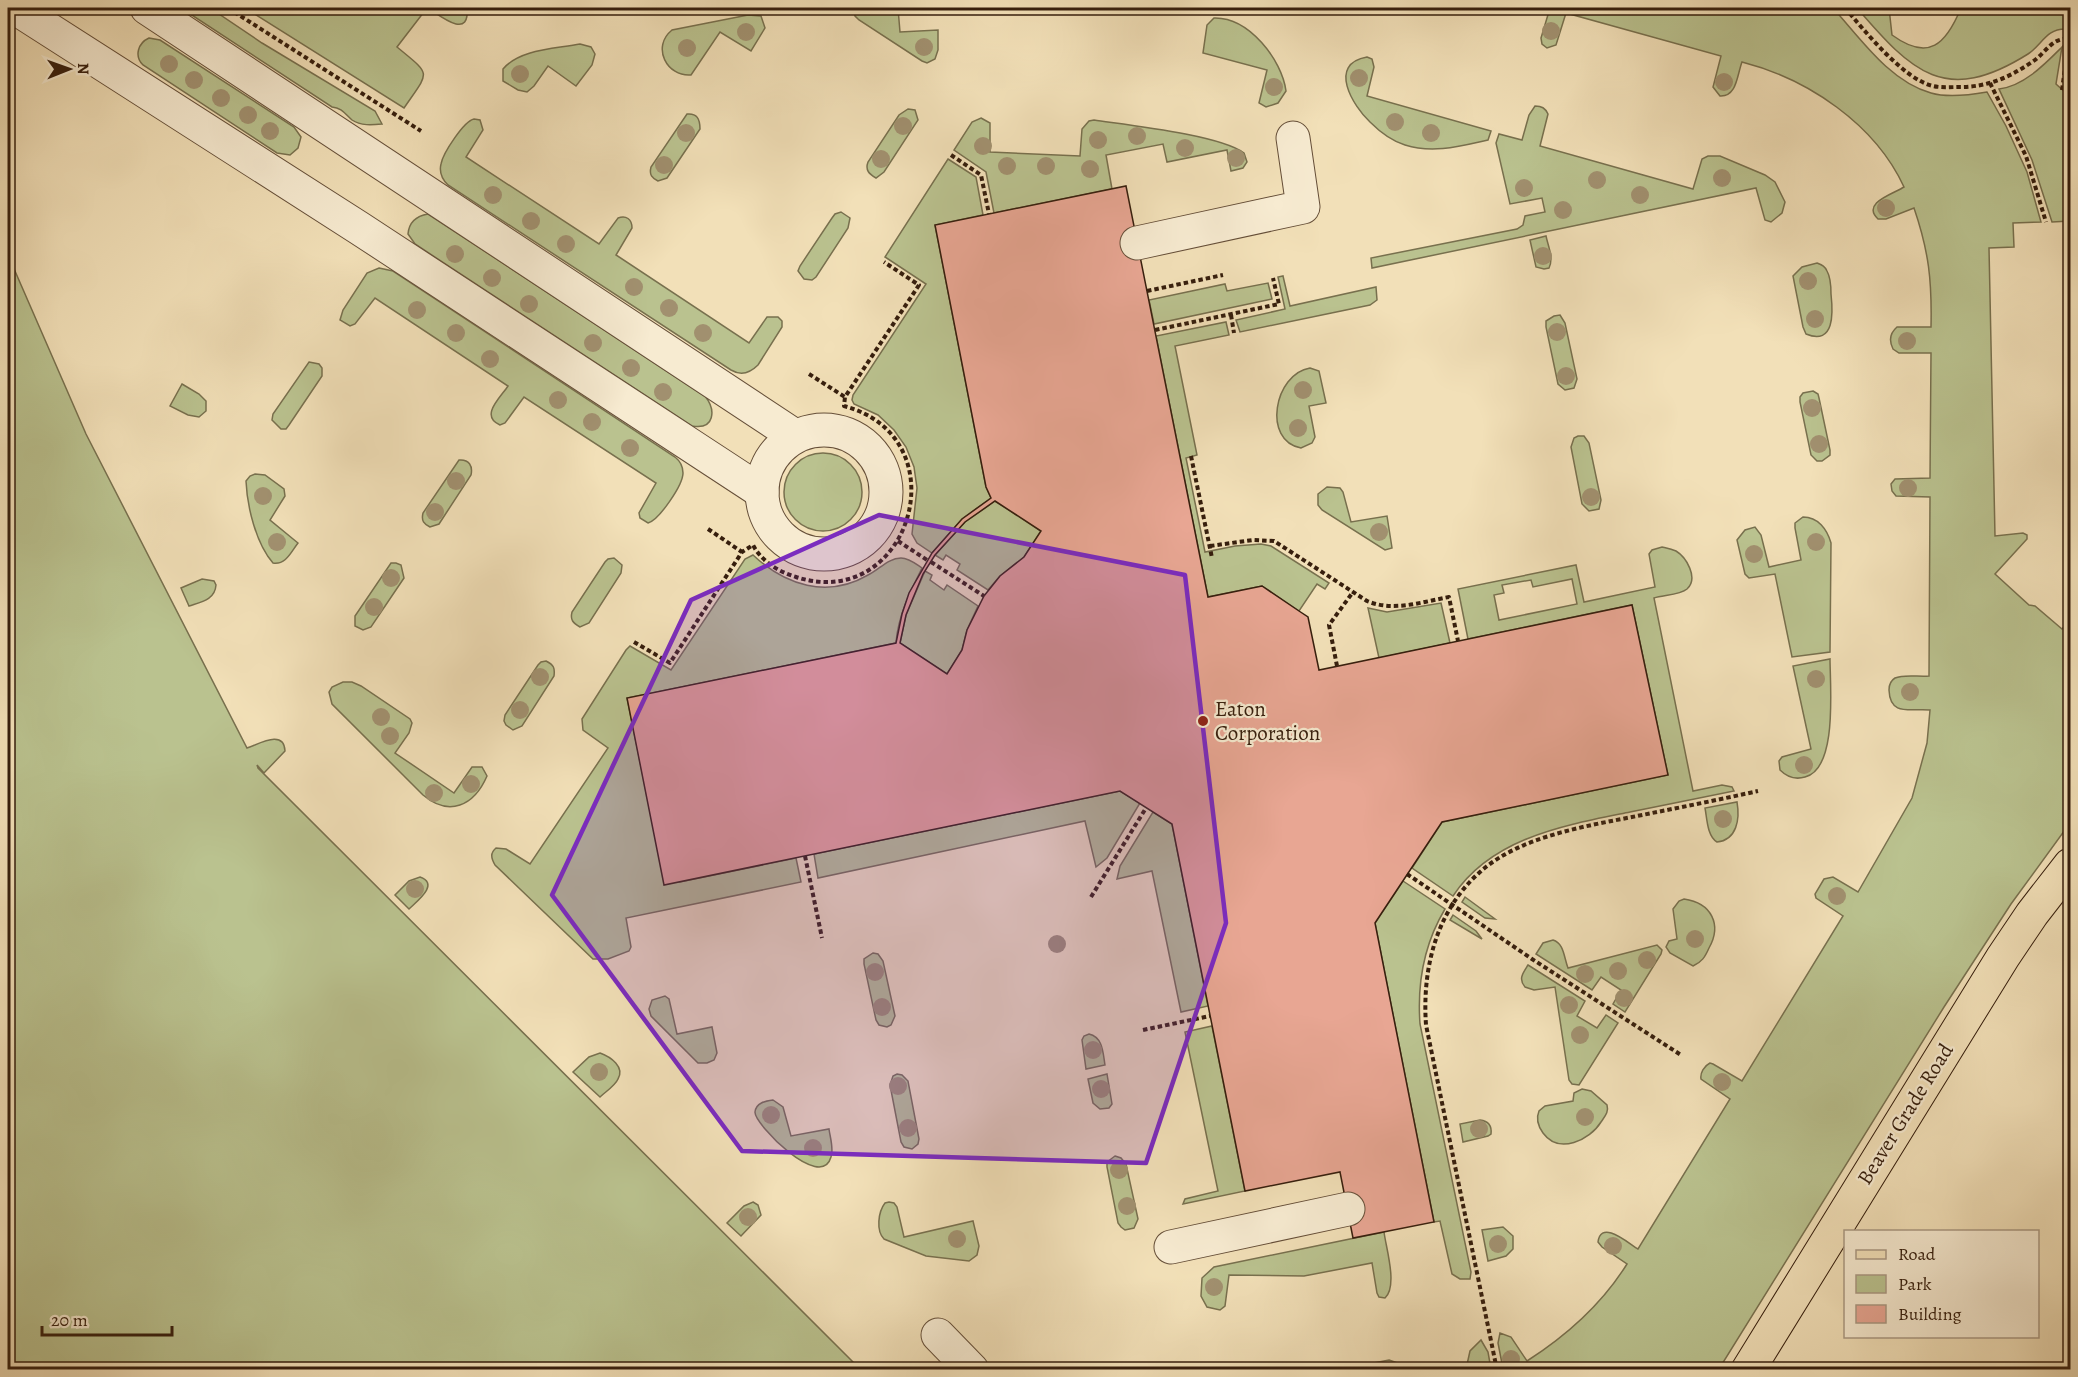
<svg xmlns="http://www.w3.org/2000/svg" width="2078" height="1377" font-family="Alegreya,serif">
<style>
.green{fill:#bac28f;stroke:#78704e;stroke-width:1.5;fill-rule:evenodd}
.building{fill:#e8a693;stroke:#361e0d;stroke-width:1.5;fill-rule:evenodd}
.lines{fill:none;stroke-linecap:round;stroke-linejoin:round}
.minor-casing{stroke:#654e38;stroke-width:35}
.major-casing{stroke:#361e0d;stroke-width:35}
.path{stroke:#361e0d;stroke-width:4;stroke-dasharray:4.5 3;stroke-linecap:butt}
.minor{stroke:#f7ebd1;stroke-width:33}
.major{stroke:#f2e0b8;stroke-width:33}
.tree{fill:#a1906f}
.marked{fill:#7b2cbf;fill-opacity:0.2;stroke:#7b2cbf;stroke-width:4.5;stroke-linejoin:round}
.poi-dot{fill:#8f2418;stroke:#f7ebd1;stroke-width:2}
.labels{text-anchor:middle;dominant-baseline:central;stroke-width:4.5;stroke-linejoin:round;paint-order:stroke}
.poi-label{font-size:21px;fill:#361e0d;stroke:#f7ebd1;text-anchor:start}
.street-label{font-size:21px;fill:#361e0d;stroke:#f7ebd1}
</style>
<rect width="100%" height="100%" fill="#f2e0b8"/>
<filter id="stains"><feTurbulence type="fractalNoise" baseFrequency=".00333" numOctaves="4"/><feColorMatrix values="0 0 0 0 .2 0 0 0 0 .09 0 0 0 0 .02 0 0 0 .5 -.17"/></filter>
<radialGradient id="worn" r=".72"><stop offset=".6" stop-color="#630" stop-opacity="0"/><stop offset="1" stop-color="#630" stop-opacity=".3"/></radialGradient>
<g class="green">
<path d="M181,8H210L262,43L375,111L382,124C372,125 361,126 352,120C345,114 342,108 332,107Z"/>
<path d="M245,8H427L397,47C432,76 430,70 404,108Z"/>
<path d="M428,8H467C470,41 439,15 428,8Z"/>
<path d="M853,8H898L900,32L938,30V50L935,59L927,63L922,61L859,20L855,16Z"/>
<path d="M1548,8H1833C1860,38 1890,82 1931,93C1948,98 1970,95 1987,92L2006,126L2027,172L2041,222L2013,223L2014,247L1989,248L1995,536L2023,533L2027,535V539L1995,574L2029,605L2035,606L2062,629L2070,620V823L2011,904L1944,1007L1719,1369H1503L1498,1343L1500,1333L1511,1337L1527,1361C1566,1336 1602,1304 1627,1264L1602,1247L1598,1242C1601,1219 1628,1243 1638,1249L1730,1099L1701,1079C1700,1073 1704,1066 1710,1063L1713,1064L1742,1081L1843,916L1816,898L1815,894L1824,879L1833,877L1858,892L1912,798L1927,743L1930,710C1911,708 1890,717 1889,690C1889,685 1890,681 1895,678C1904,674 1919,677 1929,676L1930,497L1896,496L1892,491L1891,484L1895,479L1930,478L1931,353H1899L1893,349C1889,341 1890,333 1897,327H1931C1932,281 1929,252 1914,208L1886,219H1878C1861,203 1893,194 1904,187C1875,124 1808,79 1742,62C1737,75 1737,97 1720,96L1713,87L1721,56L1566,13L1556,45L1547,48L1542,44L1541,38L1550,8Z"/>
<path d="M1857,8H1889L1892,35C1929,62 1946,44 1961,8H2068L2065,29C2046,29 2042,45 2028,54C1945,106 1912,72 1857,8Z"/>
<path d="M748,15L761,16L765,28L751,51L720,32L691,75C667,77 651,47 672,30Z"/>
<path d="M1214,18C1249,17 1282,60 1286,91L1278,103L1266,107L1259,103L1267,70L1203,53L1207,25Z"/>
<path d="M149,38L160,40L294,127L301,137L298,148L290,155L277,153L143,65C134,56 138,43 149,38Z"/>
<path d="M580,44L591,47L595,54L592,65L576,86L548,66L534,86L527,92L518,90L503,81V69C520,49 555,49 580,44Z"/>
<path d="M2062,47L2056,84L2067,94L2064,121L2070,122V221L2052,222L2032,160L1999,89C2024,86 2045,64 2062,47Z"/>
<path d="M1367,57L1372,59L1374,67L1367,96L1491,131L1488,140C1461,146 1433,154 1405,145C1392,141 1380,132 1370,122C1353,106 1327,64 1367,57Z"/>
<path d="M1535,106C1542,106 1545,108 1548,114L1540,146L1693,189L1702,159L1708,156H1720L1765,175L1775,182L1785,202L1782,213L1771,222L1765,220L1756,188L1372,268L1371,258L1517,229L1523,225L1525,216L1545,212L1542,198L1510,204L1496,143L1499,134L1522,140L1529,115Z"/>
<path d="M908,109L915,110L918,120L884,172L876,178C869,174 865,170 868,162L899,115Z"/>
<path d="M687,114C697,113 700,119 700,129L667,178L658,181C652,178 649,175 651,167Z"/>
<path d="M981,118L990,123V152L1080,156L1082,129L1089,121L1094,120C1128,125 1220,135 1244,153L1247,162L1243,168L1231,171L1227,150L1167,162L1163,144L1106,155L1112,189L994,213L986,172L954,150L972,122Z"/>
<path d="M474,119L480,120L483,130L466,157L599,244L618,218C626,215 632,219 632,228L616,255L749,343L767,317H778L782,321V327L758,365C750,373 741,376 731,370L448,185C442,179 439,172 441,164C443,153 464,121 474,119Z"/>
<path d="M948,159L976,177L983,215L935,225L986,487L991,498L962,519L932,553L917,543L912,534L917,488L914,467L906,447L894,430L878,415L854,404L852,400L853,395L926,284L885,257Z"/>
<path d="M841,212L850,218L848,228L816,277L812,280L804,279L798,271L800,266L832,218L835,214Z"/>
<path d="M428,214L705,396C716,410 715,430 692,426L415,244L408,234C409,222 416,216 428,214Z"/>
<path d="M1546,236C1548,246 1554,258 1549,268L1544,269L1536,267L1530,240Z"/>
<path d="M8,255L86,434L247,748C259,744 284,729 285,751L264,773L257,765L258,768L860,1369H8Z"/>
<path d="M1817,263C1822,265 1825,266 1827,271C1831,278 1831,287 1831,294C1833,312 1835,346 1806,334L1803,327L1793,276L1802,267Z"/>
<path d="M379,268L393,271L675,457C680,461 683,467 683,473C683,485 659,520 648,523L640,518L639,513L656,483L524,397L505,423L500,425C479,416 501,397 508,386L375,298L355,324L350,326L340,320L343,310L367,273Z"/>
<path d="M1283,276L1290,306L1376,287L1377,300L1370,305L1240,332L1236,320L1285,309L1278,277Z"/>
<path d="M1268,283L1272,299L1154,324L1149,300L1225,284L1227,291Z"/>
<path d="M1560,315L1565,323L1577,379L1574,388L1565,390L1558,384L1546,327V321L1554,316Z"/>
<path d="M1226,322L1229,335L1175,346L1197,455L1186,458L1205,552L1235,546L1261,544L1271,546L1329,583L1325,589L1317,584L1299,611L1262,586L1208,597L1156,336Z"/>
<path d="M309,362L319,364L322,368V376L289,425L286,429H281L272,420L273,414Z"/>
<path d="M1310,368L1319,371L1326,403L1309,406L1315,437L1312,443L1301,448C1262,441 1274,374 1310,368Z"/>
<path d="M182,384L199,394L206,401V411L199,417L188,415L170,406Z"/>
<path d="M1813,391L1818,394L1819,398L1830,450V455L1822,461H1817L1811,455L1800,402V397L1803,393Z"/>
<path d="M1578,436H1584L1589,443L1601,500L1599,509L1589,511L1582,504L1571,447L1574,438Z"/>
<circle cx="823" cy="492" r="39"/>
<path d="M459,460C469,459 473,466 471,475L439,524L430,527C424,524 421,521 423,513Z"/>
<path d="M255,474L265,475L284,489L285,496L270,520L298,543C291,552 286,565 273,563C256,544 247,506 246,481L250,476Z"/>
<path d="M1327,487L1340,488L1343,492L1351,522L1387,516L1392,548L1385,550L1322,510L1318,505V494Z"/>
<path d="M995,501L1041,531L1024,557L1000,576L988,590L957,570L960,564L946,555L943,560L935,555L965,522Z"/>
<path d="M1803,517C1818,517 1827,529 1831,543L1830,652L1792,657L1775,574L1749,578L1745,574L1737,540L1745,530L1755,527L1761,535L1769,567L1801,560L1795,528V523Z"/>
<path d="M1662,547C1666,548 1671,549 1676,551C1686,557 1699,578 1687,589C1680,595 1664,595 1654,598L1693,791L1722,785L1732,787L1734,791C1699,798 1665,805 1630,812C1566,825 1492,837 1453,896L1412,868L1442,822L1668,775L1632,605L1468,639L1458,589L1576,565L1584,602L1655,587L1649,554L1652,550ZM1572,579L1577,604L1499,620L1494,595L1504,593L1502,585L1531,580L1533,587Z"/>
<path d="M753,555C785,585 827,599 868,575C879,570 888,558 901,558C909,558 916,564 922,568C910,592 898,616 896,643L627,698L663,874L680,882L796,858L801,882L626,918L631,947L629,951L608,959H593L495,865C491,858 490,853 496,848L506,849L530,864L608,748L583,730L582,719L626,650L630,646L671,670L745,559Z"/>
<path d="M614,558L622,565L621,573L589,623L580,627C573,623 570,620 572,612L605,562L608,559Z"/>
<path d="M391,563H396L401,565L404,578L371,627L363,630L355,626V616Z"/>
<path d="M925,571L932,575L930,580L944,590L947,585L978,606L967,630L962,650L947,674L900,643L906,615Z"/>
<path d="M202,579L214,581L216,585C215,600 201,602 189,606L181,588Z"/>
<path d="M1441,603L1450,643L1379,658L1368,608L1387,612Z"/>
<path d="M1830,659C1830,686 1838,769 1805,777C1795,780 1787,777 1780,770L1779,761L1782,757L1811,749L1793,666Z"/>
<path d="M546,661C554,665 555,668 554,676L522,726L513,730L506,725L504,721L505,715L538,665L541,662Z"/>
<path d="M343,682H352L361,686L410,719L412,723L409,733L395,753L454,793L472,767H482L487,776C474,806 449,817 423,795L332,704L329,692L332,687Z"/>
<path d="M1120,791L1140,803L1107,858L1096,867L1085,821L818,878L814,854Z"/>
<path d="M1737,802C1740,819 1737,840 1717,842C1707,836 1707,818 1705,808Z"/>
<path d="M1153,812L1172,824L1208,1006L1181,1012L1152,871L1117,879L1120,866Z"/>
<path d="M420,877C440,884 417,901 409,909L395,895L409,881Z"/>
<path d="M1403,881L1445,909C1424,944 1417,983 1420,1024L1471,1272L1470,1279H1460L1452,1274L1440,1221L1434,1222L1375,923Z"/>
<path d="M1465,897L1495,919L1485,918L1462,902Z"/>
<path d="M1684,899C1712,903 1722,925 1709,948C1705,957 1702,962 1693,966L1670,953L1666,947L1669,941L1677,939L1673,909L1679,901Z"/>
<path d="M1453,915L1476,931L1482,939L1450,920Z"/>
<path d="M1553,940C1564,943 1564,958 1568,968L1657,945L1662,950L1661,954L1625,1012L1613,1004L1621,990L1601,977L1592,990L1536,954L1543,943Z"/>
<path d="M873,953L878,954L883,961L895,1016L891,1025L887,1027L879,1025L876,1020L864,964V959Z"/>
<path d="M1528,965L1585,1001L1577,1016L1597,1028L1606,1015L1618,1023L1579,1085L1572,1084L1569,1080L1555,987L1534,990L1525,987C1518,979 1523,973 1528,965Z"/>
<path d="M665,996L669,999L677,1034L712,1027L717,1053L714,1060L707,1063H698L651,1016L649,1009L652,1000Z"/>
<path d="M1212,1026L1245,1191L1183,1204L1185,1199L1218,1191L1185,1032Z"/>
<path d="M1089,1034C1103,1037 1103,1053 1105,1065L1086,1069L1082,1040L1084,1036Z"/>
<path d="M600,1053C611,1057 625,1067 618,1079C615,1086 605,1092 600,1097L573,1072L589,1057Z"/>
<path d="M897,1074L902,1075L908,1081L919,1139L918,1144L912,1149L904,1147L901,1142L890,1085L893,1076Z"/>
<path d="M1107,1074L1112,1104L1109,1108L1100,1109L1093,1103L1088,1079Z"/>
<path d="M1582,1089L1591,1091L1607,1105C1609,1112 1605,1116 1601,1122C1590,1140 1559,1155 1543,1133C1538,1126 1536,1118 1539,1111L1545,1106L1573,1101L1574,1093Z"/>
<path d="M773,1100L783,1107L791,1136L829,1129C830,1137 834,1149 831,1157C821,1192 754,1124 755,1112C756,1103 765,1101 773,1100Z"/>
<path d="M1480,1120C1488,1121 1492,1126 1491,1134L1488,1136L1463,1142L1460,1124Z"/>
<path d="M1115,1156L1121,1158L1126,1164L1138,1219L1134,1228L1125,1230L1121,1227L1118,1223L1107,1167V1162Z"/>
<path d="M753,1202L758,1205L761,1215L741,1236L727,1223L744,1206Z"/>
<path d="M889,1202L894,1203L897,1207L904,1237L973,1221L979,1246L977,1255L969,1261L926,1256L884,1239C876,1231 878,1212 885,1203Z"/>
<path d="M1503,1227L1513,1236V1249L1506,1256L1488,1261L1482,1230Z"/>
<path d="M1384,1232C1386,1248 1398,1286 1385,1298L1379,1297L1377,1293L1372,1263L1304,1276L1229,1275L1225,1306L1220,1310L1207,1307L1201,1296L1202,1278L1214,1267Z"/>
<path d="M1481,1340L1488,1352L1491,1369H1466L1470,1351Z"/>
<path d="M1389,1360L1400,1364L1404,1369H1371L1374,1363Z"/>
<path d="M1084,1363L1096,1366L1099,1369H1063L1072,1364Z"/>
</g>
<g class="building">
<path d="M2070,74V122L2064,121Z"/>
<path d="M1126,186L1208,597L1262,586L1299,611L1308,617L1319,670L1632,605L1668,775L1442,822L1375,923L1434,1222L1353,1238L1340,1172L1245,1191L1172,824L1120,791L664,885L627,698L896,643L902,614L909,593L932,553L962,519L991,498L986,487L935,225ZM995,501L1041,531L1024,557L1000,576L984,596L967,630L962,650L947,674L900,643L906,615L923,574L935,555L965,522Z"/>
</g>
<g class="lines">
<g class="minor-casing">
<g id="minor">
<path d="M147,8L795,436"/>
<path d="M17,9L359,228L762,492"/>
<path d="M1137,243L1303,207L1293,138"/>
<circle cx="824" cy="492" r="62"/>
<path d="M1171,1247L1348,1209"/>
<path d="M938,1335L972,1370"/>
</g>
</g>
<g class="major-casing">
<path id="major" d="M1748,1370L2003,957L2032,914L2070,865"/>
</g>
<g class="path">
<path d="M228,8L421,131"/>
<path d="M1845,8C1865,31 1903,79 1933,86C1942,88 1951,87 1960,87C1988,87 2010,77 2032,62C2046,53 2052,37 2069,39"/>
<path d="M1990,83L2026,156L2046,222"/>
<path d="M2062,90L2070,33"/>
<path d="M951,155L981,175L989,214"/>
<path d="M1147,291L1223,275"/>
<path d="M1231,315L1234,333"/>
<path d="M1155,330L1279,304L1273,278"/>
<path d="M809,374L845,397"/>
<path d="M1191,456L1212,558"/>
<path d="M708,529L742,552"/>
<path d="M898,541L927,560"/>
<path d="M1210,546L1253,540L1274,541L1367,601C1393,612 1422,602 1449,597L1458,641"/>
<path d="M931,562L984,596"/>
<path d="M634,642L670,663L742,552L753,545C761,561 779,572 796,577C910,614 963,438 844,406L845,397L919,285L884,262"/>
<path d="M1337,666L1329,625L1353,592"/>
<path d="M805,856L822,938"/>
<path d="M1407,874L1532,959L1681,1055"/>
<path d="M1091,897L1146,808"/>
<path d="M1143,1030L1210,1016"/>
<path d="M1497,1370L1426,1025C1422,969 1436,911 1480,872C1520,836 1587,826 1637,816C1677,808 1718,800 1758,791"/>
</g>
<use href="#minor" class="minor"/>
<use href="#major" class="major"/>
</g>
<g class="tree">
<circle cx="1551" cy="31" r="9"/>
<circle cx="746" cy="32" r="9"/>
<circle cx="924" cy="47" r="9"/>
<circle cx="687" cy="48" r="9"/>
<circle cx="169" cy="64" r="9"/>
<circle cx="520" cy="74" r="9"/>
<circle cx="1359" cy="78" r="9"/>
<circle cx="194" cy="80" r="9"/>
<circle cx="1724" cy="82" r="9"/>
<circle cx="1274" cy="87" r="9"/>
<circle cx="221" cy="98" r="9"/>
<circle cx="248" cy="115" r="9"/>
<circle cx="1395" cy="122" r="9"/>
<circle cx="903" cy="126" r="9"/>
<circle cx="270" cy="131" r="9"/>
<circle cx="686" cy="133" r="9"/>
<circle cx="1431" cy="133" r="9"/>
<circle cx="1137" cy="136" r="9"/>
<circle cx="1098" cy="140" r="9"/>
<circle cx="983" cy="146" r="9"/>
<circle cx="1185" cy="148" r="9"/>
<circle cx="1236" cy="158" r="9"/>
<circle cx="881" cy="159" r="9"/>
<circle cx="664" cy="165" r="9"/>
<circle cx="1007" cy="166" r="9"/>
<circle cx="1046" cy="166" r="9"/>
<circle cx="1090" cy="169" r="9"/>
<circle cx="1722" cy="178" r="9"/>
<circle cx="1597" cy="180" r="9"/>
<circle cx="1524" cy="188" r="9"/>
<circle cx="493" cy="195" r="9"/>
<circle cx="1640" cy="195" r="9"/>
<circle cx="1886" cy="208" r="9"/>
<circle cx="1563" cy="210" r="9"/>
<circle cx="531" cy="221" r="9"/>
<circle cx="566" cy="244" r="9"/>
<circle cx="455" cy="254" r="9"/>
<circle cx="1543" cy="256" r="9"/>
<circle cx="492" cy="278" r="9"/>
<circle cx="1808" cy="281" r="9"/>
<circle cx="634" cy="287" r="9"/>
<circle cx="529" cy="304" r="9"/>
<circle cx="669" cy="308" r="9"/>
<circle cx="417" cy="310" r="9"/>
<circle cx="1815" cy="319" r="9"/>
<circle cx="1557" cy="332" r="9"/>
<circle cx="456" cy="333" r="9"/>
<circle cx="703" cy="333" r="9"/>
<circle cx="1907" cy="341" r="9"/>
<circle cx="593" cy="343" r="9"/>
<circle cx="490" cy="359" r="9"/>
<circle cx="631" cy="368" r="9"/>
<circle cx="1566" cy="376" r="9"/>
<circle cx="1303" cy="390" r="9"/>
<circle cx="663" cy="392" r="9"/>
<circle cx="558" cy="400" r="9"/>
<circle cx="1812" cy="408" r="9"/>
<circle cx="592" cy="422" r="9"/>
<circle cx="1298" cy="428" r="9"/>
<circle cx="1819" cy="444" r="9"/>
<circle cx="630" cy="448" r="9"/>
<circle cx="456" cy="481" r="9"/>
<circle cx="1908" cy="488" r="9"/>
<circle cx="263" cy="496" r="9"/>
<circle cx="1591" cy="497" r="9"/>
<circle cx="435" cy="512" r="9"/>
<circle cx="1379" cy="532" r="9"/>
<circle cx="277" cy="542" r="9"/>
<circle cx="1816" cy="542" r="9"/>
<circle cx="1754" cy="554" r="9"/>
<circle cx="391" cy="578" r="9"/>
<circle cx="374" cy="607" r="9"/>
<circle cx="540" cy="677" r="9"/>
<circle cx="1816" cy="679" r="9"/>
<circle cx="1910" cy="692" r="9"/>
<circle cx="520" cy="710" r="9"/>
<circle cx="381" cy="717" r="9"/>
<circle cx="390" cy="736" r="9"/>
<circle cx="1804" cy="765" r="9"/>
<circle cx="471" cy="784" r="9"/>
<circle cx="434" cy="793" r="9"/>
<circle cx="1723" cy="819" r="9"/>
<circle cx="415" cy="889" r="9"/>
<circle cx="1837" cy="896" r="9"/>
<circle cx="1695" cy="939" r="9"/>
<circle cx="1057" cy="944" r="9"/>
<circle cx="1647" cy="960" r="9"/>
<circle cx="1618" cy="971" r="9"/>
<circle cx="875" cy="972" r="9"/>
<circle cx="1585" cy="974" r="9"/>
<circle cx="1624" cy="998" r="9"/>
<circle cx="1569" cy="1005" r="9"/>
<circle cx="882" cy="1007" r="9"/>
<circle cx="1580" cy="1035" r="9"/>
<circle cx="1093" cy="1050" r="9"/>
<circle cx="599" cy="1072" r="9"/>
<circle cx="1722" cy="1082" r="9"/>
<circle cx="898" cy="1086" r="9"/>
<circle cx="1101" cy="1089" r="9"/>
<circle cx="771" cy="1115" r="9"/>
<circle cx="1585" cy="1117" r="9"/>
<circle cx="908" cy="1128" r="9"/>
<circle cx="1479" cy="1129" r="9"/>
<circle cx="813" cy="1148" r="9"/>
<circle cx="1119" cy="1170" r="9"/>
<circle cx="1127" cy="1206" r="9"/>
<circle cx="748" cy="1217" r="9"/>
<circle cx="957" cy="1239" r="9"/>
<circle cx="1498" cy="1244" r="9"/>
<circle cx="1613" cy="1246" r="9"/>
<circle cx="1214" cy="1287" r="9"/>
<circle cx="1511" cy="1359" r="9"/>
</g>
<path class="marked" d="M879,515L1185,575L1226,923L1146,1163L742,1151L552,895L691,600Z"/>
<circle class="poi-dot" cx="1203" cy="721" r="6"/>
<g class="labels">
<g class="poi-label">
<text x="1215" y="709">Eaton<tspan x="1215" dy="24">Corporation</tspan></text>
</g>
<g class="street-label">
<text transform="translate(1905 1114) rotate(-58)">Beaver Grade Road</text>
</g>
</g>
<rect width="2078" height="1377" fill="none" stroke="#f2e0b8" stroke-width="30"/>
<rect x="9" y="9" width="2060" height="1359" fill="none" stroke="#361e0d" stroke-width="3"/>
<rect x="15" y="15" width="2048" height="1347" fill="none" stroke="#361e0d" stroke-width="1.5"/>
<rect x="1844" y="1230" width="195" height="108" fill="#f7ebd1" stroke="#aa9983" stroke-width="1.5"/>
<rect x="1856" y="1250" width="30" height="9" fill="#f2e0b8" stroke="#aa9983" stroke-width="1.5"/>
<text x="1898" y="1260" font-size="18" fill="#361e0d">Road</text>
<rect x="1856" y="1275" width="30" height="18" fill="#bac28f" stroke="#aa9983" stroke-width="1.5"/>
<text x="1898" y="1290" font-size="18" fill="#361e0d">Park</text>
<rect x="1856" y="1305" width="30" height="18" fill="#e8a693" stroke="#aa9983" stroke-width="1.5"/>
<text x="1898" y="1320" font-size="18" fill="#361e0d">Building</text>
<g transform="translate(69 69) rotate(89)" stroke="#f7ebd1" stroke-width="4.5" paint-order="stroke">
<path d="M0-4.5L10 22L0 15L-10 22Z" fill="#361e0d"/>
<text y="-9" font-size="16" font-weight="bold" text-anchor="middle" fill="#361e0d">N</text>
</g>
<path d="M42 1326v9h130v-9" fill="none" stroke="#361e0d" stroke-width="3"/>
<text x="51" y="1326" font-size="18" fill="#361e0d" stroke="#f7ebd1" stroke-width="4.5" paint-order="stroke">20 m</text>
<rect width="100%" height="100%" filter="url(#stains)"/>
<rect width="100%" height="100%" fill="url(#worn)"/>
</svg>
